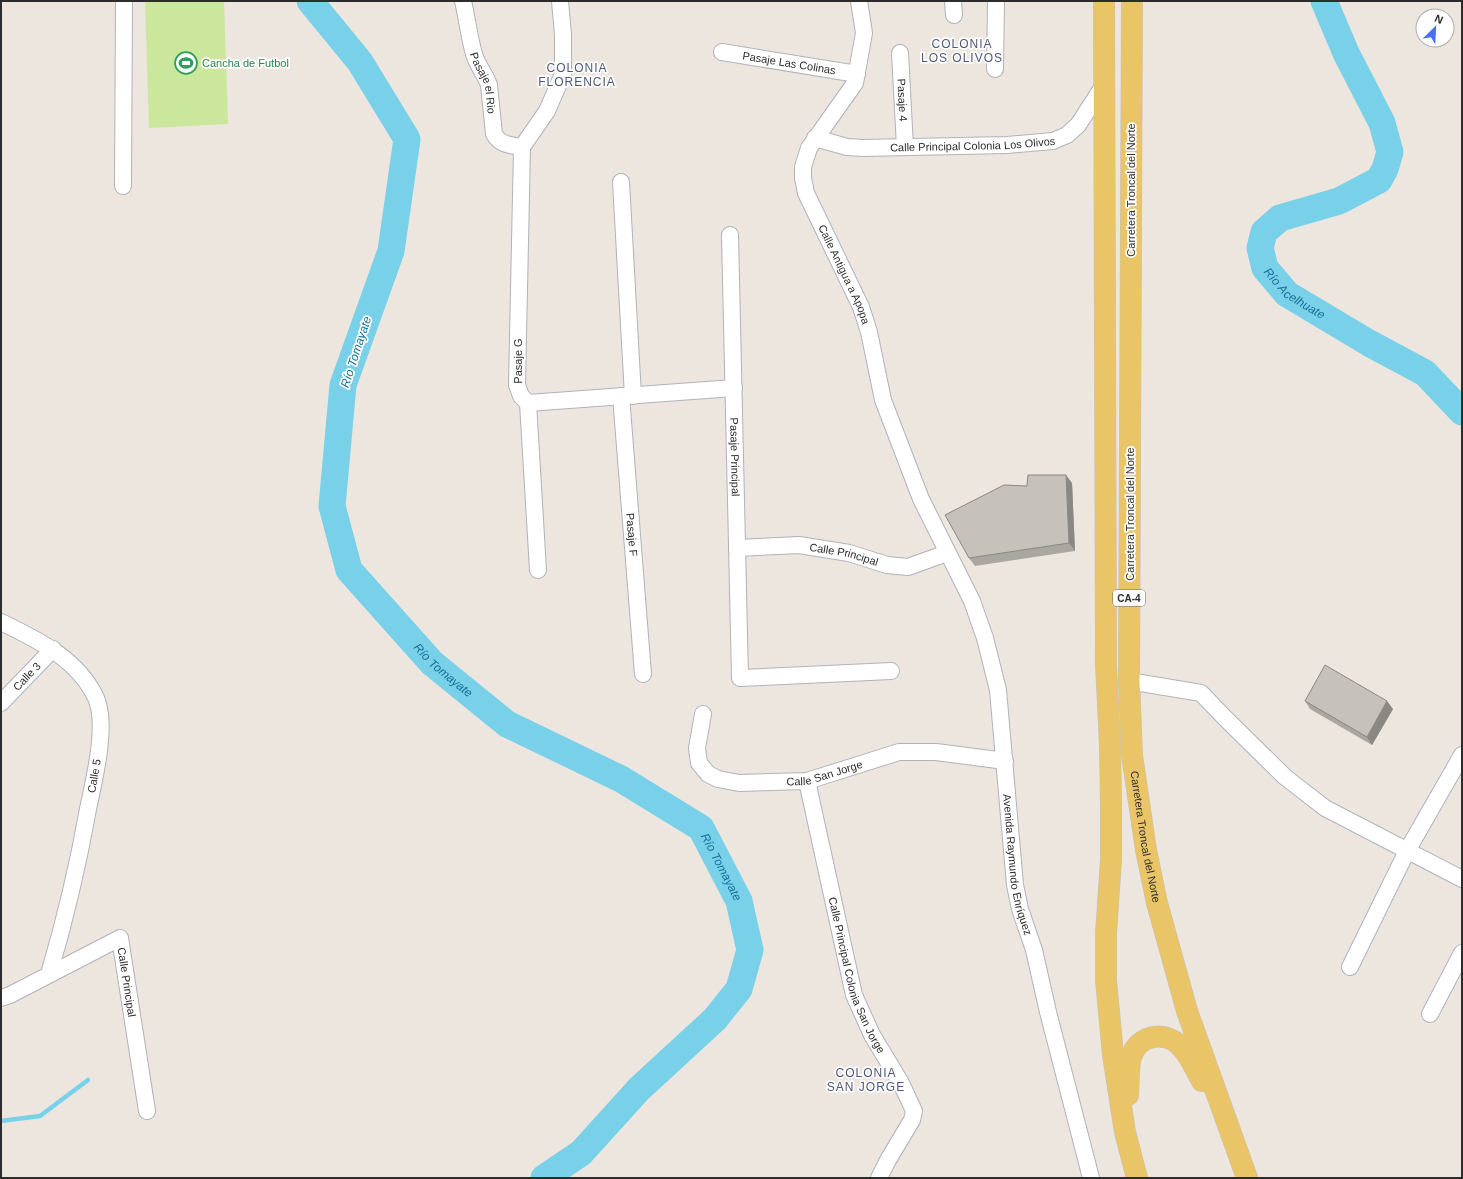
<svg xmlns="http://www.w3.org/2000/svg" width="1463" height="1179" font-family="Arial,sans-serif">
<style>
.pitch{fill:#cae79b}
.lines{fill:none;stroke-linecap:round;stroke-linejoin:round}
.stream{stroke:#78d0e9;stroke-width:4.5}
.river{stroke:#78d0e9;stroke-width:27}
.minor-casing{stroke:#b0b2bc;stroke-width:18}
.major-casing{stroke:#c4c4c4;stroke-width:22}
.minor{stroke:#fff;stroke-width:16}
.major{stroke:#eac567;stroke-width:21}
.wall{fill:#aaa6a1}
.shaded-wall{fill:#8b8783}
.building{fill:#c6c1bb;stroke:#8b8783}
.labels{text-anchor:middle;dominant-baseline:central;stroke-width:3.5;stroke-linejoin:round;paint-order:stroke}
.shield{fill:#fff;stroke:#6b6b6b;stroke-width:1}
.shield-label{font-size:10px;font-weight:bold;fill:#2c2c2c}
.leisure-label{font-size:11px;fill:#27864d;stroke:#fff;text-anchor:start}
.street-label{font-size:11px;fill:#2c2c2c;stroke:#fff}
.neighbourhood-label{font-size:12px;letter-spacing:1px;fill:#4e587b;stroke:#fff}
.water-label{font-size:12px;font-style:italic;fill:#147198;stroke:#fff}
</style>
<rect width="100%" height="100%" fill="#ede6df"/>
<path class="pitch" d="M145,1H224L228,124L149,128Z"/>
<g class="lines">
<path class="stream" d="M1,1121L40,1116L88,1080"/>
<g class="river">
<path id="s1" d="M310,1L360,62L407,139L391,251L343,385L332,506L349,570L432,663L507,724L621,779L701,828L739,901L750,950L739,989L715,1019L639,1089L581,1153L544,1178"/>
<path id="s2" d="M1324,1L1346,53L1382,123L1390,152L1385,169L1379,180L1339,201L1280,218L1264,232L1260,248L1265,268L1287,294L1369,343L1425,373L1462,412"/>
</g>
<g class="minor-casing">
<g id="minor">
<path id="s3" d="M463,1C467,18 469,37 474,54C477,65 485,74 489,85L494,134C500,145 510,145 522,147"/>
<path id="s4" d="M859,1L864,33L855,83L809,148L803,167V178L806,193L861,307L869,332L883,400L921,499L972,601L985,638L998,690L1015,885L1020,909L1034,950L1048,1012L1091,1178"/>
<path d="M953,1L954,15"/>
<path id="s5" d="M722,52L857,74"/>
<path id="s6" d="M900,53L905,147"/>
<path d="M995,69L996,1"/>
<path id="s7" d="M815,138L847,147L863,148L1007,145L1053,141L1067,135L1078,125L1104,85"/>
<path d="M522,147L517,385L521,396L528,403L538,570"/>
<path d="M522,147L547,111L563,74V35L560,1"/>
<path d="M621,182L633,396"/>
<path d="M123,186L124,1"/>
<path id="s8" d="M730,235L740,678L891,671"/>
<path id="s9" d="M621,396L643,674"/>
<path d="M528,403L734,388"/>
<path id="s10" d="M737,548L799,545L849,553L887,565L908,567L947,553"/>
<path d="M1,622C38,640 78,659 96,698C108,725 94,780 88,809C78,865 65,920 49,974"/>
<path d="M1129,681L1201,693L1225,718L1285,777L1325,808L1462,879"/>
<path id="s11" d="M1,703L53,649"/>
<path id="s12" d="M703,714L697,748L699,763L708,774L718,779L739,783L807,781L899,752H936L1005,761"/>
<path id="s13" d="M807,781L854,995L872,1035L901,1083L914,1111L912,1120L888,1160L879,1178"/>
<path d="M1350,967L1407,851L1462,755"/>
<path id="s14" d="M1,998L10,995L120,938L147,1111"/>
<path d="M1430,1014L1462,953"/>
</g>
</g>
<g class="major-casing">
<g id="major">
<path d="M1104,1L1106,664L1110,745L1111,806V860L1106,933V980L1113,1055L1125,1132L1137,1178"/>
<path id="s15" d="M1132,1L1129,681L1132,755L1146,850L1157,903L1187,1011L1247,1178"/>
<path d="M1128,1095C1129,1083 1128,1069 1131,1057C1139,1033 1168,1030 1183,1049C1191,1058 1196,1071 1202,1081"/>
</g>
</g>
<use href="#minor" class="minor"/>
<use href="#major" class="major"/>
</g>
<g class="wall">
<path d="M1072,483L1075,551L975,566L969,558Z"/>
<path d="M1305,701L1393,709L1372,745L1310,709Z"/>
</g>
<g class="shaded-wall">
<path d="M1066,475L1072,483L1075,551L1069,543Z"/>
<path d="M1387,701L1393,709L1372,745L1367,737Z"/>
</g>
<g class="building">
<path d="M1028,475H1066L1069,543L969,558L945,515L1004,485L1027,486Z"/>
<path d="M1325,665L1387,701L1367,737L1305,701Z"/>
</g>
<defs>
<g id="stadium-ring" transform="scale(1.15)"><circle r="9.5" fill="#fff" stroke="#2e9e5b" stroke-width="1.5"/><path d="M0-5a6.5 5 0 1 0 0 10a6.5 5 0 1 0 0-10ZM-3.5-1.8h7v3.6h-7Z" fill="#2e9e5b"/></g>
</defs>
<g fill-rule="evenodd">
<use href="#stadium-ring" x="186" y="63"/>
</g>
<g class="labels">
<rect class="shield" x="1113" y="590" width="32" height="16" rx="3"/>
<g class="shield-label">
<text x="1129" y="598">CA-4</text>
</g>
<g class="leisure-label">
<text x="202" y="63">Cancha de Futbol</text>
</g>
<g class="street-label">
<text stroke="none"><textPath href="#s5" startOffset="68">Pasaje Las Colinas</textPath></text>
<text stroke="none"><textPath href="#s3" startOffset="85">Pasaje el Rio</textPath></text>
<text stroke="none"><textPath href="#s6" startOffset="47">Pasaje 4</textPath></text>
<text stroke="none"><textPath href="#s7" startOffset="159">Calle Principal Colonia Los Olivos</textPath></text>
<text transform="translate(1131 190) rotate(-90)">Carretera Troncal del Norte</text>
<text stroke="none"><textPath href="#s4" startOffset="299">Calle Antigua a Apopa</textPath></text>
<text transform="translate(518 361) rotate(-90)">Pasaje G</text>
<text stroke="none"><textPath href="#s8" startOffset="222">Pasaje Principal</textPath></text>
<text transform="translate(1130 514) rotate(-90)">Carretera Troncal del Norte</text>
<text stroke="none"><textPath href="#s9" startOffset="139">Pasaje F</textPath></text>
<text stroke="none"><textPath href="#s10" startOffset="108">Calle Principal</textPath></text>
<text stroke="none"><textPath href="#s11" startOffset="37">Calle 3</textPath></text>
<text stroke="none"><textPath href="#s12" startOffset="183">Calle San Jorge</textPath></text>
<text transform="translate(94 776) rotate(-80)">Calle 5</text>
<text stroke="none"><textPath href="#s15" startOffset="837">Carretera Troncal del Norte</textPath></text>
<text stroke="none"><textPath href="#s4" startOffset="920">Avenida Raymundo Enríquez</textPath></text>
<text stroke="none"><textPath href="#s13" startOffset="201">Calle Principal Colonia San Jorge</textPath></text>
<text stroke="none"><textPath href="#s14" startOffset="178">Calle Principal</textPath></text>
</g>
<g class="neighbourhood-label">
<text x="962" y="44">COLONIA<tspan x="962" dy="14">LOS OLIVOS</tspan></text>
<text x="577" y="68">COLONIA<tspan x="577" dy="14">FLORENCIA</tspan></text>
<text x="866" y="1073">COLONIA<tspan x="866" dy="14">SAN JORGE</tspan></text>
</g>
<g class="water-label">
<text stroke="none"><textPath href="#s2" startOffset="400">Río Acelhuate</textPath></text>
<text transform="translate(356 352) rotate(-72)">Río Tomayate</text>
<text stroke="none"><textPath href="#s1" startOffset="750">Río Tomayate</textPath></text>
<text stroke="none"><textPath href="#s1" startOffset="1098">Río Tomayate</textPath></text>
</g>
</g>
<rect width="1463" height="1179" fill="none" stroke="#2c2c2c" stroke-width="4"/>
<g transform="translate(1435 28) rotate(24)"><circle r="19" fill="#ffffff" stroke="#ababab"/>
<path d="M0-3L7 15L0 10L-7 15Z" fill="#4870f1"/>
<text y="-6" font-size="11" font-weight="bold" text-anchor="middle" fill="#2c2c2c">N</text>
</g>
</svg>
